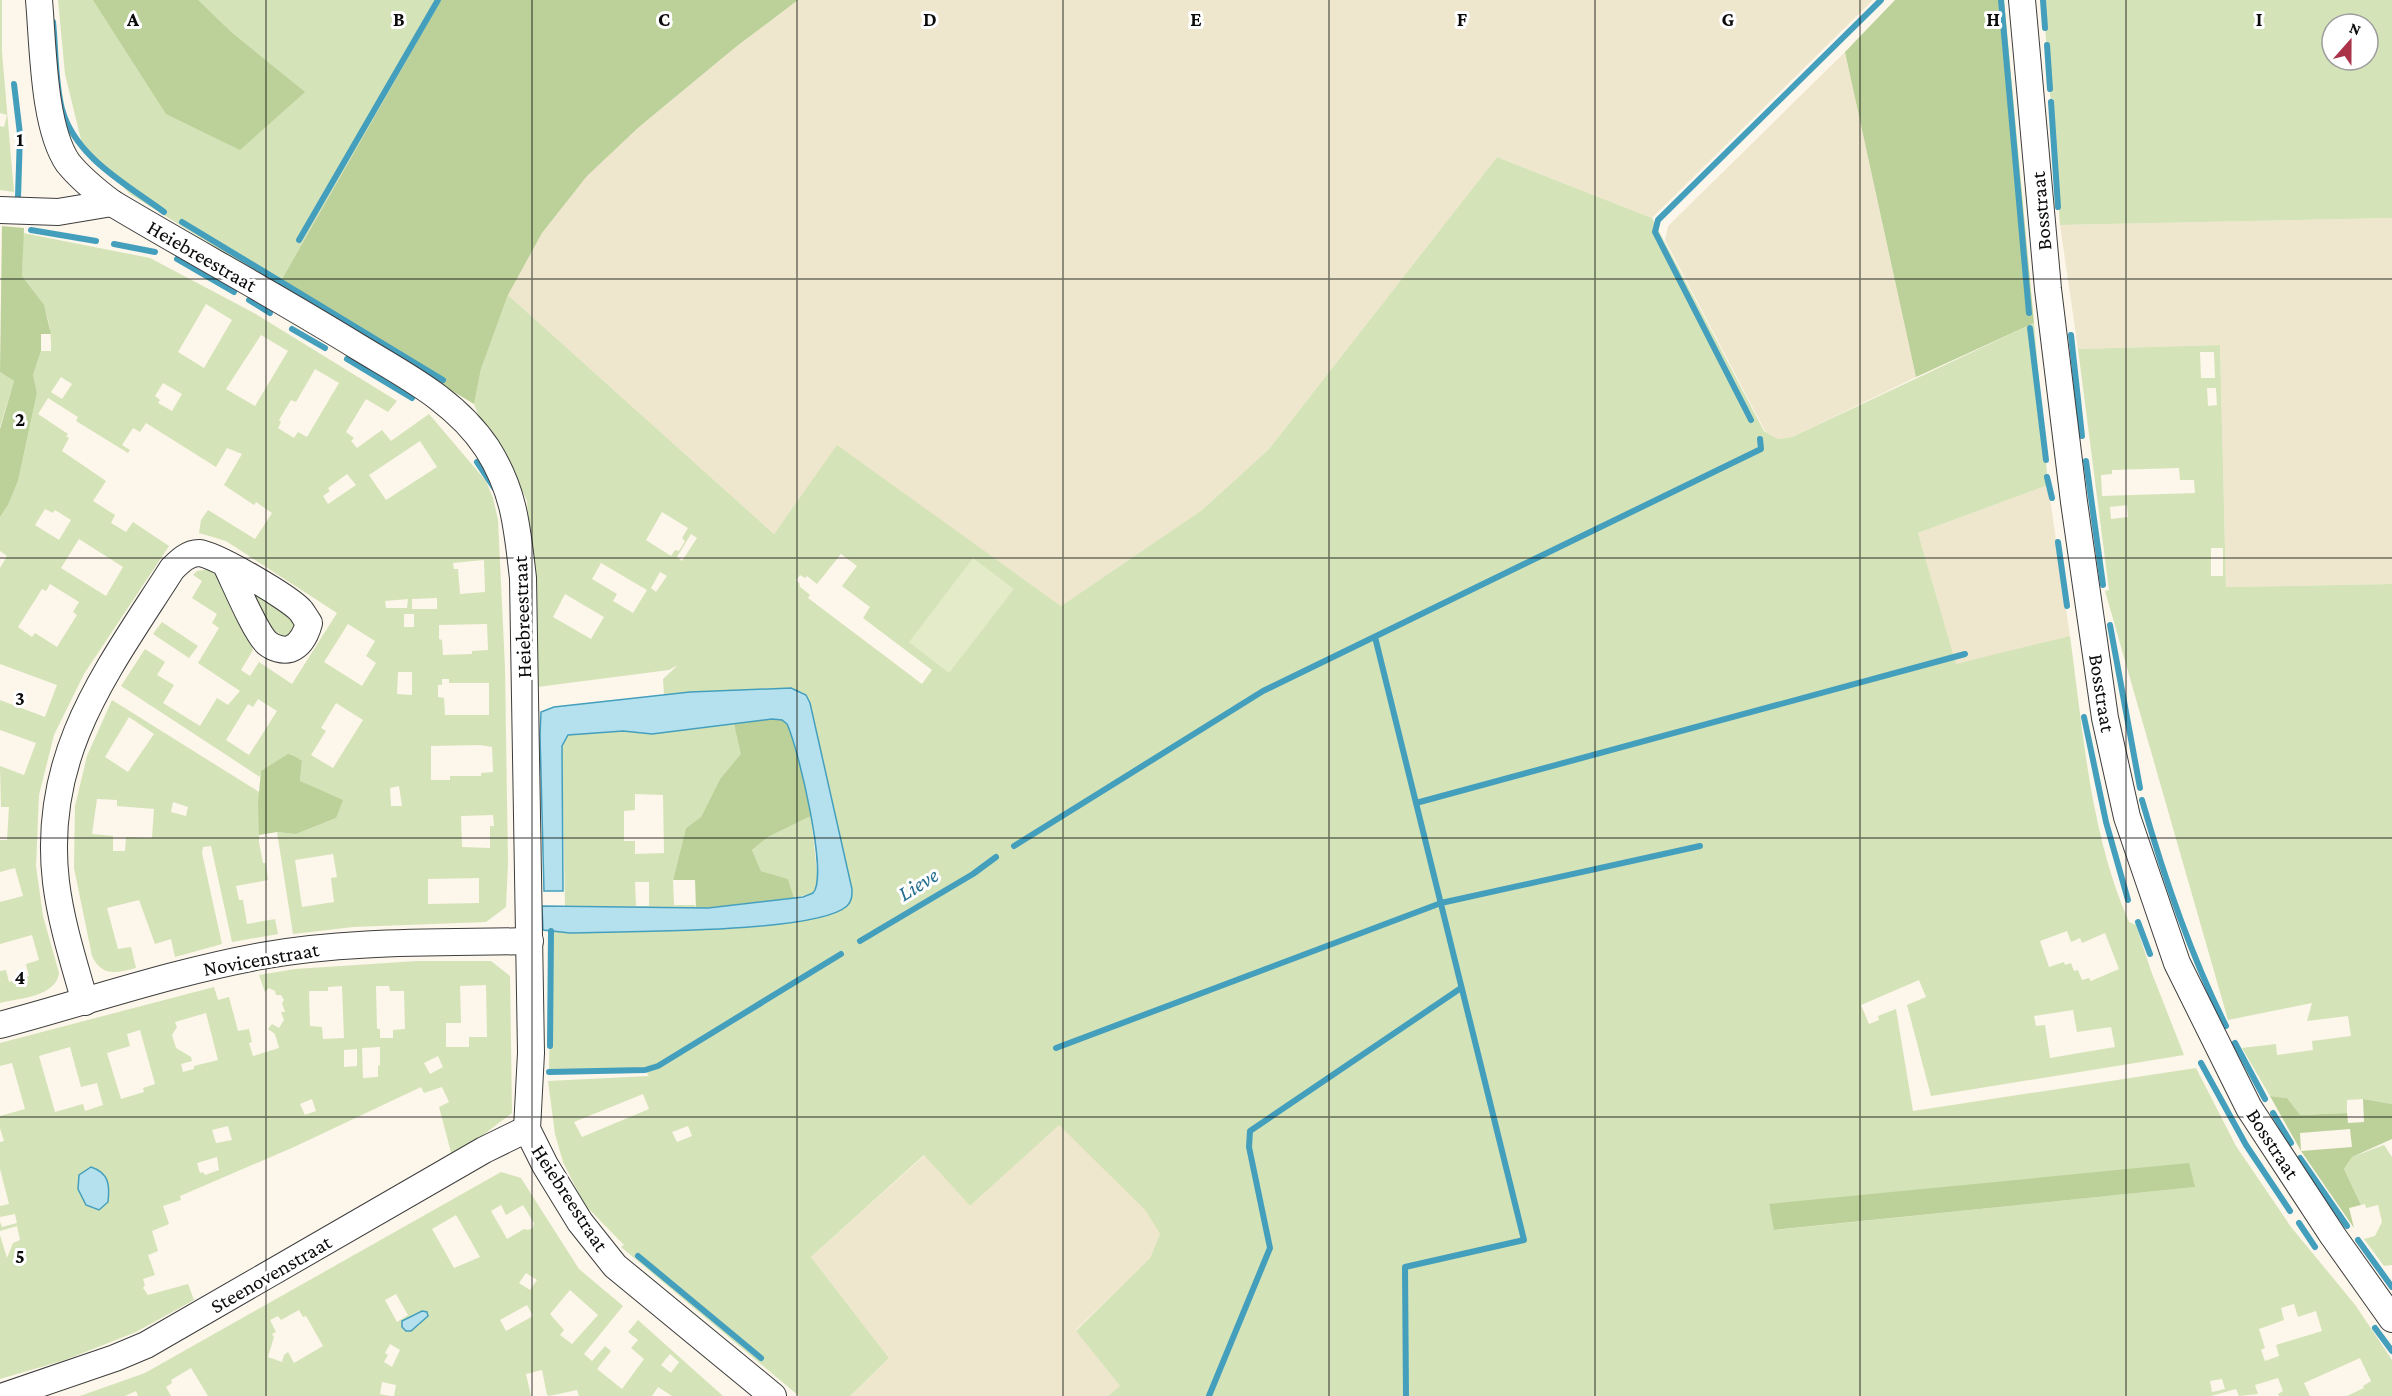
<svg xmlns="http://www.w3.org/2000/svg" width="2392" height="1396" font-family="'Crimson Pro',serif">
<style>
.farmland{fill:#efe7cd}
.green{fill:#d5e3b8;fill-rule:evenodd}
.forest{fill:#bbd199;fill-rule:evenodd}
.pitch{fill:#e4ebc9}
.water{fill:#b5e1ee;stroke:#449fbd;stroke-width:1.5}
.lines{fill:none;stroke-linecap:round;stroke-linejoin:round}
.stream{stroke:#449fbd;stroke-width:6}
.minor-casing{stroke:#3d3d3d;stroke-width:28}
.minor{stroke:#fff;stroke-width:26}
.grid{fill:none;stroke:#0a0a0a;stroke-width:1.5;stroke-opacity:0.55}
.labels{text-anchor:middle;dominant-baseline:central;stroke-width:6;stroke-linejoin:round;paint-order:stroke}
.street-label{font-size:21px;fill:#0a0a0a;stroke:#fff}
.water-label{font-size:22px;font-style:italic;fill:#236e8d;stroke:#fff}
.grid-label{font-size:20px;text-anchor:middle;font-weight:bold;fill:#0a0a0a;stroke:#fff;stroke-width:6;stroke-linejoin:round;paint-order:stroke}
</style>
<rect width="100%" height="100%" fill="#fdf6ea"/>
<g class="farmland">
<path d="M798,0H1873L1652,218L1497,157L1269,449L1202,510L1061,606L837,446L774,534L508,295L542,233L587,176L639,127L737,46Z"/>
<path d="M1845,52L1916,377L1792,437L1778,439L1765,431L1665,240L1668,226Z"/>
<path d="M2392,218V584L2226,587L2220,345L2078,349L2060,225Z"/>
<path d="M2048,485L2070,636L1956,665L1918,533Z"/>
<path d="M1059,1124L1145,1210L1160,1234L1150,1258L1076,1330L1120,1386L1108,1396H850L889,1358L811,1257L925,1155L970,1206Z"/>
</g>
<g class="green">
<path d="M0,0H2V52L14,192L0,190V126L4,127L7,115L0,113Z"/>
<path d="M58,0H441L278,286L130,194L82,144L65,74Z"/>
<path d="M2043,0H2392V218L2060,225ZM2332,24H2368V60H2332Z"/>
<path d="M1497,157L1652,218L1764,431L1778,439L1792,437L2034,323L2048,485L1918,533L1956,664L2070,636C2083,731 2090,834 2129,922L2136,925L2151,971L2184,1055L1931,1096L1907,1005L1926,997L1919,980L1861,1005L1869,1024L1879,1020L1878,1016L1896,1009L1913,1111L2196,1068L2236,1146L2291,1227L2356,1306L2392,1360V1396H2347L2364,1388L2363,1386L2371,1381L2360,1358L2304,1383L2310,1396H2279L2278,1394L2283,1391L2278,1378L2255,1385L2258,1394L2239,1396L2236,1389L2211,1396H1108L1120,1386L1076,1331L1150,1258L1160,1234L1145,1210L1059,1125L970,1206L924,1155L811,1257L889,1358L850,1396H799L621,1247L624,1245L584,1204L563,1162L555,1134L548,1081L649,1076L645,1070L549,1072L551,931L570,933L759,927L800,921L852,898V889L810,703L690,692L664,695L663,679L678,665L669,670L537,687L527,501L506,458L481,422L474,404L481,369L508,295L774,534L837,445L1061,606L1202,510L1269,449ZM662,512L688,528L682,538L685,541L679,551L675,550L671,556L646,540ZM691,534L697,538L682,561L677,557ZM841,554L857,566L842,586L870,607L863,618L932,670L922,684L808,598L810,595L799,586L800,584L796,580L800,575L805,578L807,576L817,584ZM601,563L647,590L633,613L613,601L617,594L592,579ZM660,572L667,576L656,592L651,588ZM565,594L604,617L591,639L553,617ZM2067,931L2071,942L2080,938L2082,943L2105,933L2119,969L2091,981L2089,978L2082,980L2078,970L2074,971L2071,963L2065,965L2064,962L2049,967L2040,941ZM2073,1010L2077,1032L2111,1027L2115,1047L2050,1058L2045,1025L2036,1026L2034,1016ZM643,1094L649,1109L582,1137L574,1122ZM688,1126L692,1136L677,1142L672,1132ZM2194,1187L1775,1230L1769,1205ZM2294,1304L2298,1317L2316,1311L2322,1331L2276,1345L2279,1356L2265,1361L2261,1350L2265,1348L2259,1329L2284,1320L2281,1308ZM2222,1379L2225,1389L2212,1392L2210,1381Z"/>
<path d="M23,233L150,258L254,313L397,401L388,412L366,399L346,432L354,438L351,441L357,448L382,430L391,441L429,414L486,481L493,498L498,520L505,668L508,863L506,907L486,922L353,927L293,934L277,832L296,834L336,818L320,791L300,781L302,761L261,771L260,777L121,686L145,649L165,662L157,675L174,685L163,703L200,726L217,698L228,705L240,691L198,663L219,628L212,623L217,614L192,598L202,581L193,575L197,571L212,569L223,580L253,650L241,670L250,676L259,662L292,684L337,613L226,541L199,533L201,520L208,510L255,539L272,513L256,502L254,505L224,485L242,454L227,448L216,467L146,423L140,432L133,428L122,445L130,450L128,453L76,421L78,417L48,398L38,414L68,434L66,436L69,438L62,451L106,481L93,501L115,515L111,523L126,532L133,522L169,546L84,674L54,735L39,795L36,866L43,916L59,973C56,997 19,998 0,1003V971L6,970L9,982L29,976L26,964L39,960L32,935L0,944V902L23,896L15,868L0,872V840H7L9,807H1L0,766L24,775L36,743L0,730V700L45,717L57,685L0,664V568L7,556L0,551V517L8,505L18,481L37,393L33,375L41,351H51C52,315 43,304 22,276ZM206,304L232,320L204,368L178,352ZM261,335L288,351L255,406L226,389ZM315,369L339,383L307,437L298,432L294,438L278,428L281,422L279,420L291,400L296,402ZM61,377L72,384L62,399L51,392ZM163,383L182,394L172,411L158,403L160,400L155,396ZM420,441L437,467L386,500L369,475ZM347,474L356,485L328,504L323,496L330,491L328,488ZM45,509L53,513L55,510L71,520L59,540L35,525ZM79,539L123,567L106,596L61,568ZM484,560L485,592L460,594L458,569H454L453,563ZM50,584L79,602L73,612L77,615L57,647L35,633L32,637L18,627L42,589L46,591ZM437,598V609H412V599ZM408,599L407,608H386L385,601ZM404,614H414V627H404ZM348,624L375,641L366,656L376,663L362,686L324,662ZM439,625L487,624L488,650L472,651V654L443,655L442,640L439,639ZM398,672H412V695L397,694ZM442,679H449V683H489V715H445L444,698L438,697V685H442ZM258,699L277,711L249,755L226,740L248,704L253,707ZM336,703L363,720L333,768L311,755L326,731L321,728ZM480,745L492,747L493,772L481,773V776H450V780H431V746ZM399,786L402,806H391L390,788ZM493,815L494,826H490V848L462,847L461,816ZM333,854L337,877L331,878L334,902L302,907L295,860ZM479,878V903L428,904V879Z"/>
<path d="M2220,345L2226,587L2392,584V1104L2363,1099L2347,1100V1113L2299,1115L2287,1098L2270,1096L2242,1048L2276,1044L2277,1055L2313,1050L2312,1041L2351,1036L2348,1016L2307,1021L2312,1003L2228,1020L2105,591L2109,590L2078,349ZM2200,352H2214L2215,378H2201ZM2207,388H2216L2217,405L2208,406ZM2179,468L2180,480H2194L2195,493L2102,496L2101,475L2112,474V470ZM2127,505L2128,517L2111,519L2110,507ZM2211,548H2223V576H2211Z"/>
<path d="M0,372L14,381L0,427Z"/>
<path d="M253,589L299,623L294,635L277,639L251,595Z"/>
<path d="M162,622L198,646L189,658L153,634Z"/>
<path d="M112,700L259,792V842L263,863H266L268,880L236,886L239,900H243L247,924L275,919L278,934L232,942L211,846L203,847L202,853L222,944L175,957L171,939L155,944L139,900L107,908L118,949L131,947L136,968C116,973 102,977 92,956L74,868L75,806L87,756ZM129,717L154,734L128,772L105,757ZM97,799L117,800V806L154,809L152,838L126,837L125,851H113V836L92,834ZM173,802L188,807L186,816L171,812Z"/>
<path d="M734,724L742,754L720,779L701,817L686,828L673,880L674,905H695L696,909L565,907L562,746L567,735L623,731L652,734ZM635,794L663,795L664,853L635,854V841H624V811L635,810ZM635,882H649V906H636Z"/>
<path d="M811,816L818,883L813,893L794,898L788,879L761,871L752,850L768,837Z"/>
<path d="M417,961H491L510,976L512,1113L470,1145L452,1156L439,1107L449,1102L442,1087L424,1093L421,1087L294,1147L180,1196L181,1200L163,1206L169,1224L152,1231L158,1251L148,1255L155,1275L143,1279L145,1285L143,1288L148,1295L188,1284L194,1300L136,1332L65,1360L0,1379V1235L7,1258L13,1243L20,1240L17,1226L0,1231V1222L2,1227L17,1223L15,1214L0,1217V1206L9,1204L0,1169V1142L4,1141L0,1128V1116L25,1109L12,1063L0,1066V1043L214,987L218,1000L229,997L238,1031L249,1029L252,1042L249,1043L253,1056L279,1048L275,1034L268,1029L272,1024L279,1028L284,1020L281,1012H285L282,1003L284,1000L281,995H276L275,991L269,988L265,992L259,975L295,969ZM486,985L487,1037H469V1047H446V1023H461L460,986ZM342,986L344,1038L323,1039L322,1027L310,1026L309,991H328V987ZM376,986H389L390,991H404L405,1029L393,1030V1038H380V1029H377ZM206,1013L218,1060L194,1066V1069L183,1072L181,1064L192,1061L191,1057L176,1048L172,1035L177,1027L175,1022ZM140,1030L155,1084L143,1088L144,1092L121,1099L107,1053L130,1046L127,1034ZM70,1047L81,1087L97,1083L103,1105L85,1111L83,1104L55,1112L39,1056ZM380,1047V1065L378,1066V1077L363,1078L362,1048ZM357,1049V1066L344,1067V1050ZM438,1056L443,1067L430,1074L424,1063ZM312,1099L316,1111L305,1115L300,1104ZM228,1126L232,1140L216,1143L212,1130ZM217,1157L219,1170L205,1175L203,1172L200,1173L197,1163Z"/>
<path d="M2384,1145L2392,1157V1265L2384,1266L2364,1239L2375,1236L2382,1222L2378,1205L2366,1208L2365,1204L2361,1205L2344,1169L2352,1157Z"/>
<path d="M501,1172L521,1178L579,1269L623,1306L584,1354L592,1361L605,1346L611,1351L597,1369L622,1389L644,1359L631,1348L638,1340L628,1332L638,1320L723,1396H672L658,1387L652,1396H579L577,1390L549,1396L547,1395L542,1370L526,1374L531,1396H394L396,1385L382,1382L380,1394L390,1396H208L191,1368L171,1380L172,1383L166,1387L171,1396H138L136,1391L125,1396H80L145,1373ZM501,1205L506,1215L523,1205L534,1223L533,1228L528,1230L524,1229L507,1239L491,1211ZM456,1215L480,1257L454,1268L432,1229ZM526,1273L537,1280L530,1290L519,1283ZM570,1290L598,1315L572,1344L560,1335L564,1330L550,1314ZM396,1294L408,1315L397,1322L385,1300ZM527,1305L533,1316L506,1331L500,1320ZM299,1310L303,1317L306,1316L323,1346L294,1363L288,1352L284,1355L282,1362L268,1357L274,1337L272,1334L276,1332L270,1320L278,1316L281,1320ZM390,1344L400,1350L392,1367L384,1362L388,1355L385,1353ZM670,1354L679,1362L671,1373L661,1365Z"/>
</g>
<g class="forest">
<path d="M93,0H198L231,32L305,92L240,150L166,114Z"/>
<path d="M441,0H798L737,46L639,127L587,176L542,233L508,295L481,369L474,404L278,286Z"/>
<path d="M1895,0H2004L2034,323L1916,377L1845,52Z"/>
<path d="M2,226L24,228L22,276L44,305L51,334H41V351L33,375L37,393L18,481L8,505L0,517V429L14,381L0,372Z"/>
<path d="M772,719C777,719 782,718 786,722C799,735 807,796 811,816L768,837L752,850L761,871L788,879L794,898L696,909L695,880H673L686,828L701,817L720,779L741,754L734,724Z"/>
<path d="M288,754L294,756L302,761L300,781L343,800L336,818L296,834L277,832L259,835L258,803L261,771Z"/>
<path d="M2270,1096L2287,1098L2300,1115L2347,1113L2348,1123L2364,1122L2363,1099L2392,1104V1139L2352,1157L2344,1169L2361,1205L2349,1208L2354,1228L2301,1151ZM2350,1129L2352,1147L2301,1151L2300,1133Z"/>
<path d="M2189,1163L2195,1187L1774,1230L1769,1204Z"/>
</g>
<path class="pitch" d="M973,558L1014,589L949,673L909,642Z"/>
<g class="water">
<path d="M791,688L806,695L810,703L852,889C852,896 852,901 847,906C816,934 619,931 570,933L543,930L542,906L708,908L803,897L813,893C829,877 798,747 787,724L782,720L772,719L652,734L623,731L568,735L562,746L563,891H544L540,735L541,712L554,707L690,692Z"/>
<path d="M91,1167C109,1173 110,1185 108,1202L99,1210L86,1205L78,1189L79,1175Z"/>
<path d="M422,1311L427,1312L428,1316L411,1331H406L402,1327V1321Z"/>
</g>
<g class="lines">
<g class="stream">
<path d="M2001,0L2029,313"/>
<path d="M2043,0L2045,28"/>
<path d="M53,22C56,50 55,82 62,109C75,157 126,184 164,212"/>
<path d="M2047,45L2050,89"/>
<path d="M14,84L20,134L18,197"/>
<path d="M2051,102L2058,207"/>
<path d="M182,222L443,380"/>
<path d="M31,230L96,241"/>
<path d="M299,240L438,0"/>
<path d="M114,244L155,252"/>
<path d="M177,259L234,292"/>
<path d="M249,300L270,313"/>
<path d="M2030,328L2046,460"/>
<path d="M292,329L325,348"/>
<path d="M2071,335L2082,436"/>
<path d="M347,359L412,398"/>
<path d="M1751,420L1655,232L1658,220L1881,0"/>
<path d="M2086,461L2103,585"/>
<path d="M477,462L495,489"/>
<path d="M2047,477L2052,498"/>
<path d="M2058,542L2067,606"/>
<path d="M2110,625L2140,788"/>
<path d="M1375,637L1524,1240L1405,1267L1406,1396"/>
<path d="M2084,717L2106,822L2128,900"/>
<path d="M2142,800C2164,877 2190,954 2226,1026"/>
<path d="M1416,803L1965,654"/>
<path d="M1014,846L1263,691L1761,449L1760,439"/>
<path d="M2138,922L2150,954"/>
<path d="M860,941L973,874L996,857"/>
<path d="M2235,1043L2265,1099"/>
<path d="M550,1046L551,931"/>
<path d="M1056,1048L1441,903L1700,846"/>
<path d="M2201,1063L2246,1145L2290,1211"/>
<path d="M549,1072L645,1070L658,1066L841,954"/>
<path d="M2273,1113L2291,1143"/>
<path d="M2300,1158L2347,1226"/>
<path d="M2299,1223L2315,1247"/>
<path d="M2358,1240L2392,1287"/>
<path d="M638,1256L761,1358"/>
<path d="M2375,1328L2392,1351"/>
<path d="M1209,1396L1270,1248L1249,1147L1250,1131L1461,988"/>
</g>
<g class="minor-casing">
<g id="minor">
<path d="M39,0C43,44 43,127 68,163C81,179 96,191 112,203C194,252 278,297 360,348C406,376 456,401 487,448C515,492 517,528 523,578L531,1053L527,1129L545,1165L580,1222L615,1266L773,1396"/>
<path d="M2022,0L2048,289L2074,502L2105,718L2127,817L2177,963L2249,1108L2333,1236L2392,1319"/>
<path d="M0,210L58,212L112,203"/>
<path d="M85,1002C74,963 61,923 56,882C41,754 107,671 172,569C180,561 188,553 199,553C215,554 290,598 301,611C304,615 306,619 309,623C306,634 301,645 290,649C283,651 273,648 267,643C255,632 234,581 225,563"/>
<path d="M0,1025C86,1002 173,972 261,956C349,940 440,943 530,941"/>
<path d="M4,1396L115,1358L146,1345L484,1150L527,1129"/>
</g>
</g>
<use href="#minor" class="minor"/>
</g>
<path class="grid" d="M266,0V1396M532,0V1396M797,0V1396M1063,0V1396M1329,0V1396M1595,0V1396M1860,0V1396M2126,0V1396M0,279H2392M0,558H2392M0,838H2392M0,1117H2392"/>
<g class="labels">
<g class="street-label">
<text transform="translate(2041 211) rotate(-95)">Bosstraat</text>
<text transform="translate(202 256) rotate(30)">Heiebreestraat</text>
<text transform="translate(522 617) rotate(-92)">Heiebreestraat</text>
<text transform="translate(2102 693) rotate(81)">Bosstraat</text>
<text transform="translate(261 959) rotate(-10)">Novicenstraat</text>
<text transform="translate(2273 1144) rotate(57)">Bosstraat</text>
<text transform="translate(570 1198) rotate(57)">Heiebreestraat</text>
<text transform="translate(271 1274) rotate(-30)">Steenovenstraat</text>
</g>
<g class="water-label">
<text transform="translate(918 884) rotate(-32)">Lieve</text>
</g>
</g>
<g class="grid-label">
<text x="133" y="26">A</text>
<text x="399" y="26">B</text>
<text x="664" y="26">C</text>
<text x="930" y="26">D</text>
<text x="1196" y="26">E</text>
<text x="1462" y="26">F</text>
<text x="1728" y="26">G</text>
<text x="1993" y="26">H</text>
<text x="2259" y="26">I</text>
<text x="20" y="146">1</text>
<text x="20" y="426">2</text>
<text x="20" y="705">3</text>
<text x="20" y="984">4</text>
<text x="20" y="1263">5</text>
</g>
<g transform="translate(2350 42) rotate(21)"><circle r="28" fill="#ffffff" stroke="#9d9d9d" stroke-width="1.5"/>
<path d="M0-4.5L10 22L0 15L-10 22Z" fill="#aa334a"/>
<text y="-9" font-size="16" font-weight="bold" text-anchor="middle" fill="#0a0a0a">N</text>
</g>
</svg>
